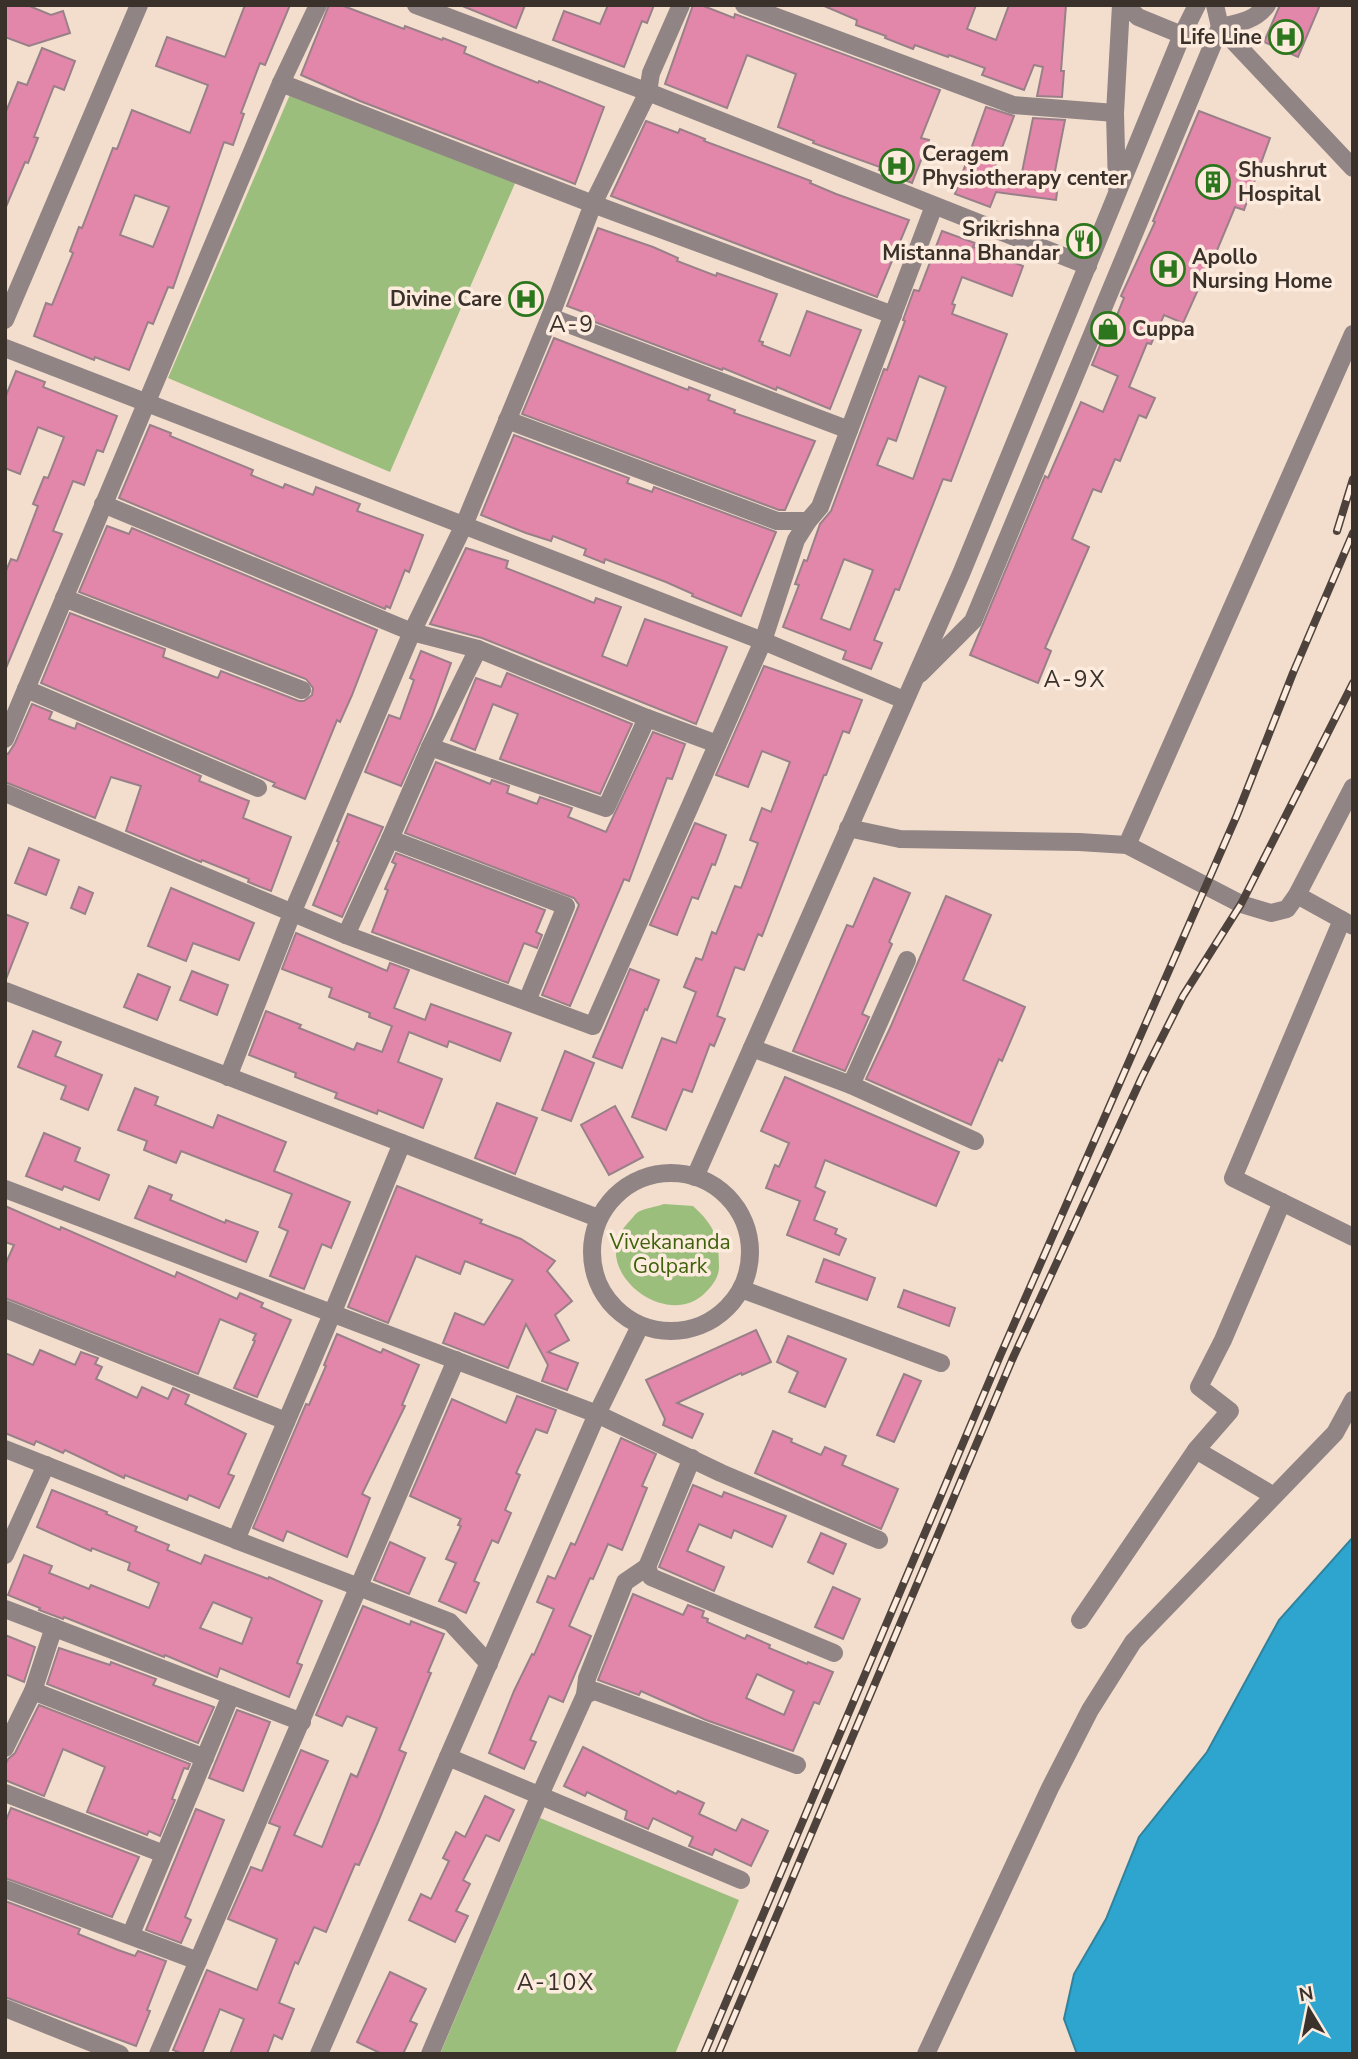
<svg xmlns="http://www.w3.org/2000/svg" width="1358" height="2059" font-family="'Nunito Sans',sans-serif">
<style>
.green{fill:#9bbe7c}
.water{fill:#2da5ce;stroke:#31829d;stroke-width:2}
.building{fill:#e287a9;stroke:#998088;stroke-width:2;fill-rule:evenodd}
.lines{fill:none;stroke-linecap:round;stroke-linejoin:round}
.minor{stroke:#908484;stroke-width:18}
.rail-casing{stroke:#4e433c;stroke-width:8}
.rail{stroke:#fdebde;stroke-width:5;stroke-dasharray:16;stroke-linecap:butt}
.labels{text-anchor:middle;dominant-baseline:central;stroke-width:7;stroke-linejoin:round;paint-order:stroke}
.poi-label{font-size:21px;font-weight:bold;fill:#3a312b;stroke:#fdebde;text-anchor:start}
.park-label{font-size:21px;fill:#3d6209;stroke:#fdebde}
.neighbourhood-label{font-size:23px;letter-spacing:2px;fill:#3a312b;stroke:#fdebde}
</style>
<rect width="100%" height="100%" fill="#f3ddcd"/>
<g class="green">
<path d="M292,90L516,181L390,472L168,378Z"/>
<path d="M664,1204L693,1206C715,1226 719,1238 719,1267C719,1278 711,1287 704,1294C664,1331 587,1268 627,1224C631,1220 634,1215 638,1212C645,1208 656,1207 664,1204Z"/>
<path d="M540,1818L739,1900L675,2054H440Z"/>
</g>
<path class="water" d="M1353,1537V2054H1077L1064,2019L1074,1974L1106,1919L1139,1837L1207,1752L1279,1620Z"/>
<g class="building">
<path d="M5,5H27L51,15L63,11L70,33L29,46L5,37Z"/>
<path d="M245,5H290L265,65L260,63L241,113L244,114L233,145L224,142L173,288L168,287L153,324L148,322L129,370L95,357L94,360L34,336L46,303L52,305L73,253L70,251L79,227L82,228L113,148L117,149L132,110L190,133L208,85L156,66L167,37L225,57ZM135,195L169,207L153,247L120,235Z"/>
<path d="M329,5H341L404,29L405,26L442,40L443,38L466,47L464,53L495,66L538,83L539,81L604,107L575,184L360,101L301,75Z"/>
<path d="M460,5H525L516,28Z"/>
<path d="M608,5H654L647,23L642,21L624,67L553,40L564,11L600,24Z"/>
<path d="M693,5H701L734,18L735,14L940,90L921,138L929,140L912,183L879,170L880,167L813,143L814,141L778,127L796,74L747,55L727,108L665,84Z"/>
<path d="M822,5H976L967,29L996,40L1009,5H1066L1061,71H1064L1062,97L1037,96L1043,67L1034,65L1024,90L982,75L985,68L949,55L948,57L915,45L913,49L885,38L886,36L856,25L857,20Z"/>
<path d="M1280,5H1320L1298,57L1264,42Z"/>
<path d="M42,48L75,61L64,90L54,86L34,137L38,138L28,163L25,162L5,209V114L18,82L27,85Z"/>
<path d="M986,107L1014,116L991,177L1019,187L1033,118L1065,120L1054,176L1059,177L1056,200L996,192L990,207L955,194Z"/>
<path d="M1199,111L1270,138L1244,210L1235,207L1203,284L1201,283L1183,323L1164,315L1151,344L1147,343L1129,387L1155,398L1146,418L1139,415L1120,461L1115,459L1101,492L1093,489L1072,539L1089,547L1045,648L1051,651L1038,683L970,655L1045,476L1048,478L1081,402L1103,412L1118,376L1092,365L1105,333L1109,335L1124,298L1121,296L1155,222L1153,221Z"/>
<path d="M646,121L678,133L680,129L705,139L704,141L811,181L810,183L836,194L909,220L877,297L611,196Z"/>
<path d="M598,228L653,247L678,258L677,261L716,276L717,273L777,294L759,341L763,342L762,345L790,356L807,311L861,330L830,409L777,387L776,390L723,368L722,370L592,321L594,316L567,306Z"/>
<path d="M942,231L975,243L973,247L1023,266L1012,296L962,277L952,304L955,305L952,314L1007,334L951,481L943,479L899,590L895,589L874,640L882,643L871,669L843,659L846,651L783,627L799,585L795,584L804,560L807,561L820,524L831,511L884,369L887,370L905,321L903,320L914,290L919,291ZM919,376L946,387L913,479L877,465L888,438L896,441ZM844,559L873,570L850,630L821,619Z"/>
<path d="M554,338L688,390L689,387L710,395L708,400L735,410L734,413L815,441L785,510H779L522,414Z"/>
<path d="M16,371L45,382L43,387L117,416L103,452L97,450L84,485L73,481L53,531L62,534L6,668L5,573L11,559L17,561L38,506L33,504L44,477L48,478L64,437L38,427L20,474L5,468V398Z"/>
<path d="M150,425L171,433L170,436L253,470L251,475L283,488L285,484L313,495L316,487L360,504L357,511L423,535L409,572L405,570L390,608L386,606L385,609L119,498Z"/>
<path d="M514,435L629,478L627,483L652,492L654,487L776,532L741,616L692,596L693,594L666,582L605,559L604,563L584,555L586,549L553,536L551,541L526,533L481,515Z"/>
<path d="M107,526L129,534L132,528L377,630L352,695L340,722L337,720L305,799L273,786L275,783L41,683L70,613L165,649L163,657L215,677L218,678L221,671L299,701H304L312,695L313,688L306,679L79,592Z"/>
<path d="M466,548L508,561L506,568L562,590L594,603L596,598L621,607L602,656L627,666L645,619L727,647L696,724L482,638L430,624Z"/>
<path d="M421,651L451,663L432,716L401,786L365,772L389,715L400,719L414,680L410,678Z"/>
<path d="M764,666L862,700L849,733L843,731L826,775H824L762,936L758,934L744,970L735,967L717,1016L725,1019L714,1046L710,1044L692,1092L683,1089L666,1130L632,1117L662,1038L676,1043L696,992L684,987L696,958L702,960L712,932L716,934L735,886L741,888L758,843L750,840L762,808L771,812L790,762L762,751L748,787L716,775Z"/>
<path d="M507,673L632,724L600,794L500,759L518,714L493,704L475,750L451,740L476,678L501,687Z"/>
<path d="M32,704L52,712L49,719L75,729L77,723L201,776L199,781L249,801L243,818L291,837L271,891L248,882L249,879L202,860L201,862L126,831L141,786L111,777L95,818L5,782V753L8,754L15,743Z"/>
<path d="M653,732L685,744L672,779L667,778L629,881L624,879L570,1006L542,995L579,905L574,898L405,833L436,762L490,784L492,780L509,786L507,793L537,804L540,797L572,808L568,817L606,832Z"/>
<path d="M348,814L383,827L342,917L313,905L339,842L337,841Z"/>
<path d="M695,823L726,835L715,865L712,864L698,899L692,897L677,935L650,925Z"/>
<path d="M29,848L59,860L46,895L15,883Z"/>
<path d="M396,853L545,910L536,932L542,935L537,948L524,943L508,983L372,932L388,890L385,889L396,864L392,862Z"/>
<path d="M874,878L910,893L889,942L892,944L862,1014L869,1017L845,1071L793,1051L847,925L853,927Z"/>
<path d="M79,887L93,893L85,914L71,908Z"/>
<path d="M171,888L254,923L239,960L193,943L186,961L148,946Z"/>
<path d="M946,896L991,915L963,980L1025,1007L1002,1061L999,1059L971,1125L866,1079L891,1026Z"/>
<path d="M5,914L28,923L6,979H5Z"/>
<path d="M296,933L387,971L390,963L409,970L394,1008L425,1020L431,1004L511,1033L500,1061L449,1041L447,1047L409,1032L398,1062L442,1079L423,1128L378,1110L377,1114L335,1098L337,1093L295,1077L296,1073L249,1055L266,1011L301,1025L299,1028L354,1050L357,1043L382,1052L392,1026L369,1017L370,1013L329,997L332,988L282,969Z"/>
<path d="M630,969L659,980L647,1010L645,1009L622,1068L593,1057Z"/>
<path d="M192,971L228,985L217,1015L180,1000Z"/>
<path d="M138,974L170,987L157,1020L124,1007Z"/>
<path d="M33,1031L61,1042L55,1056L102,1075L88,1110L61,1099L66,1086L18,1067Z"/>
<path d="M565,1051L594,1063L571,1121L542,1110Z"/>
<path d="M785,1077L959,1152L936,1206L825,1160L815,1187L825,1192L814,1220L837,1229L835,1234L846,1239L839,1255L787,1235L800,1201L766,1188L775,1165L779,1167L789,1143L761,1131Z"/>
<path d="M135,1088L158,1097L155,1105L213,1128L218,1115L286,1142L274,1171L350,1202L331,1248L322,1244L304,1289L270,1276L288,1231L279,1227L292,1194L181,1151L176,1163L144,1150L147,1141L118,1130Z"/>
<path d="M497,1103L537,1118L515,1174L475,1158Z"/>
<path d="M615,1106L643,1157L609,1175L581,1125Z"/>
<path d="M44,1133L80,1148L75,1161L109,1175L99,1200L64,1186L62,1190L26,1176Z"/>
<path d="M149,1186L172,1195L170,1200L225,1223L226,1220L258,1232L246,1262L135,1218Z"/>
<path d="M397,1186L482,1220L480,1223L521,1239L555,1261L547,1271L572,1301L555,1315L569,1340L548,1352L578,1363L567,1390L542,1381L548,1365L526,1324L508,1368L443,1343L455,1313L484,1325L513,1280L465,1261L460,1274L416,1256L388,1323L348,1307Z"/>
<path d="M5,1206L60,1230L61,1227L175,1277L177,1272L237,1299L240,1293L263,1303L261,1307L291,1320L257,1397L234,1388L255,1341L253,1340L256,1334L220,1319L198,1374L5,1298V1265L14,1245L5,1242Z"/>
<path d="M824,1259L875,1278L867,1300L816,1282Z"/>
<path d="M904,1290L955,1308L949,1326L898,1307Z"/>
<path d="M756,1330L771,1362L742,1375L741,1373L677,1403L703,1414L692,1438L663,1425L665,1419L646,1380Z"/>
<path d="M337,1334L381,1353L383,1349L419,1365L402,1405L405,1406L362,1494L370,1498L347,1557L287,1531L283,1541L253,1528L306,1404L309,1405L326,1366L324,1365Z"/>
<path d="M788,1336L846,1359L825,1407L789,1392L798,1372L777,1362Z"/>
<path d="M40,1350L75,1365L81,1352L98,1358L95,1364L102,1367L96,1379L137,1398L142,1387L168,1399L173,1388L189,1395L185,1404L246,1434L228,1474L234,1476L219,1508L189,1495L187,1500L125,1475L124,1478L65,1450L63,1453L36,1441L34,1445L5,1433V1353L33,1365Z"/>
<path d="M904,1374L921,1381L894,1442L877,1435Z"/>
<path d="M517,1396L556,1410L547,1433L536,1429L516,1473L520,1475L505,1510L511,1513L498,1543L492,1540L474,1581L479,1583L466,1613L439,1601L456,1563L446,1559L461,1526L458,1525L461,1519L410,1496L452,1399L506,1423Z"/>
<path d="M773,1431L792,1439L791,1442L821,1455L825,1447L846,1456L842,1465L898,1489L881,1529L755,1473Z"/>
<path d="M621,1438L656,1454L642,1486L647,1488L622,1550L608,1544L593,1579L590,1578L569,1626L591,1636L563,1702L549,1696L530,1740L536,1742L524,1769L489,1753L514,1691L532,1654L534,1655L554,1609L537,1602L548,1576L555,1579L571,1543L575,1545Z"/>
<path d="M693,1485L722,1497L724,1492L786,1516L772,1547L734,1530L731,1538L699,1524L687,1551L724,1567L714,1591L659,1567Z"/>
<path d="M52,1490L107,1512L106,1514L137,1527L135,1531L169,1545L167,1550L201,1564L205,1555L268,1579L269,1577L322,1601L297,1663L302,1665L289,1697L220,1668L217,1677L165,1655L164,1657L64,1617L63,1619L39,1610L40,1608L8,1595L24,1555L52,1566L49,1573L89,1589L91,1585L149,1608L159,1583L128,1570L130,1563L92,1548L91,1551L37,1527ZM213,1602L252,1618L242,1644L200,1628Z"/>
<path d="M821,1533L846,1544L833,1574L808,1562Z"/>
<path d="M390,1542L425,1558L409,1594L374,1580Z"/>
<path d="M833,1587L860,1599L843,1639L815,1627Z"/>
<path d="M633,1594L683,1615L688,1605L704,1611L702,1617L708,1619L707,1622L745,1639L747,1635L770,1645L769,1648L807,1664L808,1662L833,1672L819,1704L814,1702L793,1751L706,1720L641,1691L639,1695L598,1680ZM757,1674L794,1691L784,1715L746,1698Z"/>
<path d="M363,1606L410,1625L411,1621L444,1634L428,1672L431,1673L399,1750L406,1753L378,1822L359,1865L355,1864L326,1932L314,1927L298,1964L295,1962L279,2003L294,2009L282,2039L274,2035L267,2054H230L244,2019L220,2009L202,2054H183L173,2050L207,1970L257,1990L277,1939L228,1919L251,1867L262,1871L280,1827L269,1823L301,1750L328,1761L294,1835L322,1847L351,1774L357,1777L377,1728L347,1716L342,1726L316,1715Z"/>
<path d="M5,1635L35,1647L24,1682L5,1674Z"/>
<path d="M59,1648L110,1665L111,1662L156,1679L153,1685L214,1707L198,1743L47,1684Z"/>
<path d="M39,1705L190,1764L188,1769L184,1768L172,1799L175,1800L160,1836L149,1831L147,1835L87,1812L105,1767L63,1749L44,1796L5,1780V1766L8,1759L15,1753Z"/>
<path d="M237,1710L270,1722L243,1791L209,1778Z"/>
<path d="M583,1747L676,1794L678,1791L704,1803L699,1814L736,1831L742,1819L768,1831L751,1866L715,1849L712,1855L689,1846L693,1837L653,1818L648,1829L625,1819L627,1811L587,1792L585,1796L564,1786Z"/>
<path d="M485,1796L514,1810L499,1841L486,1835L463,1880L470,1884L456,1911L468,1916L455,1942L409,1920L421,1894L431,1899L449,1861L443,1858L456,1832L465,1837Z"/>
<path d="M11,1808L139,1857L112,1917L5,1878V1823Z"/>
<path d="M196,1809L224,1820L185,1917L191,1920L181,1943L146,1930Z"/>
<path d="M5,1901L80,1929L78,1934L118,1950L135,1956L138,1951L166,1961L147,2010L150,2011L136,2046L5,1997Z"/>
<path d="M390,1972L426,1989L410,2021L417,2024L403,2054H382L357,2042Z"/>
</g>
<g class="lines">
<g class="minor">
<path d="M416,5L648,92L1088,266"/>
<path d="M744,5L1013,105L1115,113"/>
<path d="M1125,5L1138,17L1182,35"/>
<path d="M1215,5L1220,27L1353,168"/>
<path d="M281,83L593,204L893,315"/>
<path d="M1117,188L1115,113L1121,5"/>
<path d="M550,317L849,430"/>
<path d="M5,320L139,5"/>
<path d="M5,348L763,641L904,700"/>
<path d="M507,420L777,521H808L820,507L934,206"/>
<path d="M103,504L412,632L478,649L647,718L717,744"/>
<path d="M64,598L302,690"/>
<path d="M478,649L430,747L606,808L647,718"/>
<path d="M920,674L973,621L1220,27C1238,23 1255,21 1267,5"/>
<path d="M26,689L258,788"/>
<path d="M5,739L281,83L318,5"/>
<path d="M5,793L346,935L593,1026L763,641L796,540L808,521"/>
<path d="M848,828L900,839L1079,842L1127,845L1241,904L1271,913L1287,909L1297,895L1353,787"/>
<path d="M390,839L430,747"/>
<path d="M1127,845L1353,334"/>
<path d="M1297,895L1353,926"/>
<path d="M1342,920L1233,1178L1353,1237"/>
<path d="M346,935L390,839L566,906L527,1001"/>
<path d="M5,991L598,1218"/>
<path d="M752,1048L851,1085L975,1141"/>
<path d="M228,1077L293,911L412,632L464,525L550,317L593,204L648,92L651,73L681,5"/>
<path d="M851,1085L907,960"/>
<path d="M402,1143L332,1314L236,1540L450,1622L489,1664"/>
<circle cx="671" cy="1252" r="79"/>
<path d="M695,1177L961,574L1182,35L1197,5"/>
<path d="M5,1189L597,1414L721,1473L879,1540"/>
<path d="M741,1289L941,1363"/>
<path d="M5,1309L286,1421"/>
<path d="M5,1449L236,1540"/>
<path d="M1196,1450L1274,1496"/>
<path d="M692,1458L647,1567L651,1577L834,1653"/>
<path d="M5,1555L46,1465"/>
<path d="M5,1609L302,1722"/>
<path d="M1080,1620L1196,1450L1230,1411L1199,1387L1223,1340L1282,1202"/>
<path d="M33,1691L205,1758"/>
<path d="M585,1695L587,1678L625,1582L647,1567"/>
<path d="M5,1748L33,1691L54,1627"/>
<path d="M448,1757L741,1880"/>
<path d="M5,1793L164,1854"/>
<path d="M5,1889L198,1961"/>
<path d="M131,1934L231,1695"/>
<path d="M5,2008L120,2054"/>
<path d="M158,2054L456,1360"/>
<path d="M319,2054L597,1414L640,1326"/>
<path d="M430,2054L540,1795L585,1695L595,1691L797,1765"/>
<path d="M926,2054L1050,1788L1090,1710L1133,1642L1335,1433L1353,1400"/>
</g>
<g class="rail-casing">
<g id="rail">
<path d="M1337,531L1353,479"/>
<path d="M704,2054L1000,1356L1237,815L1293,673L1353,533"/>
<path d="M718,2054L1012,1360L1142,1077L1183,996L1241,904L1353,683"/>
</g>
</g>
<use href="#rail" class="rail"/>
</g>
<defs>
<g id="hospital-ring" transform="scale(1.75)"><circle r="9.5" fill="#fdebde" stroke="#2c771e" stroke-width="1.5"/><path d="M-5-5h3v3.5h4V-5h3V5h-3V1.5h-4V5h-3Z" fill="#2c771e"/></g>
<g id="building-ring" transform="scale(1.75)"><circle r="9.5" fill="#fdebde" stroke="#2c771e" stroke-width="1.5"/><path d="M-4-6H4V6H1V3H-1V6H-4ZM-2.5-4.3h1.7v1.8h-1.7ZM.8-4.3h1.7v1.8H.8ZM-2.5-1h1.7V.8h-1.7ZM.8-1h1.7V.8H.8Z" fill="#2c771e"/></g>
<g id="restaurant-ring" transform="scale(1.75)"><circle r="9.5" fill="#fdebde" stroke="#2c771e" stroke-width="1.5"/><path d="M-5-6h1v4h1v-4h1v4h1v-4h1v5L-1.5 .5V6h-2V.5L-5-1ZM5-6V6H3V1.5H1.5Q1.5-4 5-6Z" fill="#2c771e"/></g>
<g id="shop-ring" transform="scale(1.75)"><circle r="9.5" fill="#fdebde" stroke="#2c771e" stroke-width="1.5"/><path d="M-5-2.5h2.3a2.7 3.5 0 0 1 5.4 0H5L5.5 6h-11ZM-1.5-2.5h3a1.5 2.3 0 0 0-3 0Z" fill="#2c771e"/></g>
</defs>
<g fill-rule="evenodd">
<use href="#hospital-ring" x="1286" y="37"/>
<use href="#hospital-ring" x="897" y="166"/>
<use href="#building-ring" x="1213" y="182"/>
<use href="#restaurant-ring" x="1084" y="241"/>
<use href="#hospital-ring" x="1168" y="269"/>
<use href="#hospital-ring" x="526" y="299"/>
<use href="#shop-ring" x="1108" y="329"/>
</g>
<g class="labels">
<g class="poi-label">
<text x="1262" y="37" text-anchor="end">Life Line</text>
<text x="922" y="154">Ceragem<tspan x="922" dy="24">Physiotherapy center</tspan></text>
<text x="1238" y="170">Shushrut<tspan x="1238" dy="24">Hospital</tspan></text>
<text x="1060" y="229" text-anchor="end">Srikrishna<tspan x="1060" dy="24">Mistanna Bhandar</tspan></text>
<text x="1192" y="257">Apollo<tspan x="1192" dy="24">Nursing Home</tspan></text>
<text x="502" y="299" text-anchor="end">Divine Care</text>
<text x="1132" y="329">Cuppa</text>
</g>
<g class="park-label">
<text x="670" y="1242">Vivekananda<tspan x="670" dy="24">Golpark</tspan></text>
</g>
<g class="neighbourhood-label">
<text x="572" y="324">A-9</text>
<text x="1075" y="679">A-9X</text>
<text x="556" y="1982">A-10X</text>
</g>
</g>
<rect width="1358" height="2059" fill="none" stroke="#3a312b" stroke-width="14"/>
<g transform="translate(1309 2010) rotate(350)" stroke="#fdebde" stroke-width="5" paint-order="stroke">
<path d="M0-5L12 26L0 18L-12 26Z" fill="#3a312b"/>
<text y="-10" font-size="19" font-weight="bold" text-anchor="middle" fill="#3a312b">N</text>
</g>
</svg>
